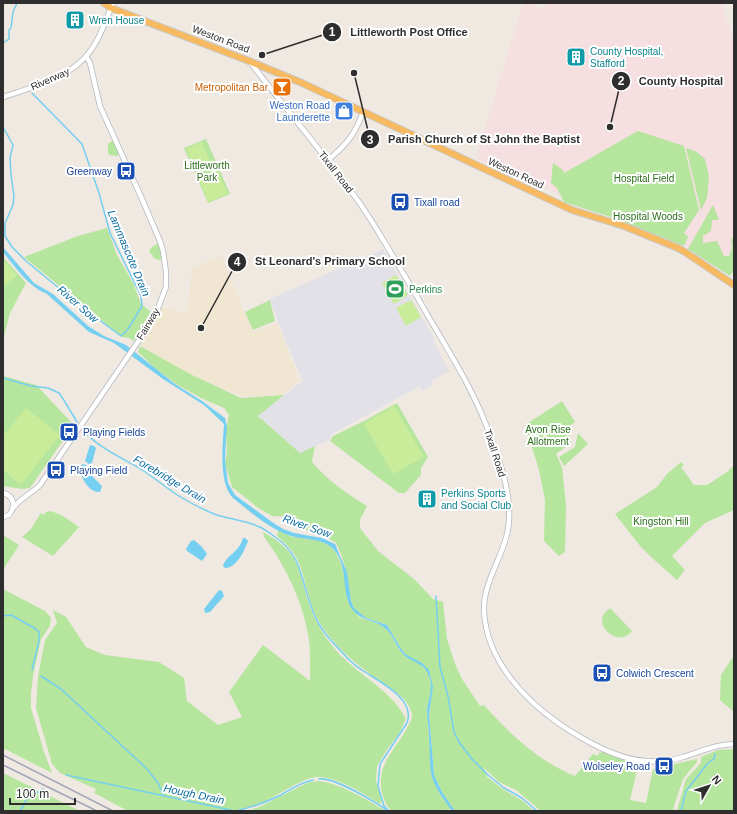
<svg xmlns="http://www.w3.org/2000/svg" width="737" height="814" font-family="Helvetica,sans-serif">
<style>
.industrial{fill:#e3e1e8}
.education{fill:#f0e6d1}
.medical{fill:#f5dfe0}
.green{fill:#b6e59e}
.pitch{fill:#c9ec9a}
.water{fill:#75cff0}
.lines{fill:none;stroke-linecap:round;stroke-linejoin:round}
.stream{stroke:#75cff0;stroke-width:1.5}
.tertiary-casing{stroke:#b4b7c1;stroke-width:6}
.trunk-casing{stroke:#c9c9c9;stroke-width:8}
.tertiary{stroke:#fff;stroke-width:4.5}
.trunk{stroke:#f8ba60;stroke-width:6}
.rail{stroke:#a3a6b8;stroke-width:1.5}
.labels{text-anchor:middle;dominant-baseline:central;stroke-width:4;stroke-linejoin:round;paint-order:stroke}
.culture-label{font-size:10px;fill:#0d838f;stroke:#fff;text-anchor:start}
.street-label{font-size:10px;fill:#2e2e2e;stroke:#fff}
.food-label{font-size:10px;fill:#c56008;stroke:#fff;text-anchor:end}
.shop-label{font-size:10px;fill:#366cbe;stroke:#fff;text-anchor:end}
.park-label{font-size:10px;fill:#2c6e1b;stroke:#fff}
.transit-label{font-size:10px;fill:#164399;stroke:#fff;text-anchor:start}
.leisure-label{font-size:10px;fill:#27864d;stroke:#fff;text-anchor:start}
.water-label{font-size:11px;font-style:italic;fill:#0d6fa3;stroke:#fff}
.leader{fill:none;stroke:#2e2e2e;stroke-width:1.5}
.callout-dot{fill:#2e2e2e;stroke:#fff;stroke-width:1.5}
.mark-label{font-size:12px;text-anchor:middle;font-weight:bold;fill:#fff}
.callout-label{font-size:11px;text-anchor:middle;font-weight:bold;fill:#2e2e2e;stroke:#fff;stroke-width:4;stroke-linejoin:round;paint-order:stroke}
</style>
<rect width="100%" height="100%" fill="#efe9e1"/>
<path class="industrial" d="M383,249L434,338V342L449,371L431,381L433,385L422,391L420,386L332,434L329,440L300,453L258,415L303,381L283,335L270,299Z"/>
<path class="education" d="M221,256L253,332L277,323L299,380L283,395L241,396L185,373L141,345L162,307L185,314L189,301L192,268Z"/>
<path class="medical" d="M523,3H531L544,10L547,3H721L734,41V270L730,275L679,242L627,223L476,159Z"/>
<g class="green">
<path d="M638,131L684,146L699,210L684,233L688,237L684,246L614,218L564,202L557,188L551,183L553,163L563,170L564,173Z"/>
<path d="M115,139L121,154L117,156L110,155L108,153V144Z"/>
<path d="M206,139L230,194L208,203L184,148Z"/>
<path d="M686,148L697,152L705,159L709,177L707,198L701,210Z"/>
<path d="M713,205L719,220H712L711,231L703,236V243L717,241L724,256H729L732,248L731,239L734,238V270L730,276L688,249Z"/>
<path d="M107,228L117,255L133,283L141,304L151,312L134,341L129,338L122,337L24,257L78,236Z"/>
<path d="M158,243L163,259L158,260L154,258L149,251L152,247Z"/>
<path d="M3,257L26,283L10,313L3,340Z"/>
<path d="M270,300L275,321L253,330L245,312Z"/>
<path d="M140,346L190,374L241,398L284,395L258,416L300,453L315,446L312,462C327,480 347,494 367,506L360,520V528L378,551L414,579L433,599L443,602L447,639L455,664L462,679L480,706L484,705C510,734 538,761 575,776L593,754L598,756L599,753L602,752L638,766L630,800L646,803L653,769L697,759V762L683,779L673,809L677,810L686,779L701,763V757L718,750L734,749V811H541L516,790L499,782L484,768L487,777L504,790L523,801L534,811H455L442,792L434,775L429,714L433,687L429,670L405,654L400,647L387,625L366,618L354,608L351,601L347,573L341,554L336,543L320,533L305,530L288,517L272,516L257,507L232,487L225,463L227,452L226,431L229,415L224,408L201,398L176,384L155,368L138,352Z"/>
<path d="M3,376L36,385L74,425L30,488L22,489L3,486Z"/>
<path d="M562,401L575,422L567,428L571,443L556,454L562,467L566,506L565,552L559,556L544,541L545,500L539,470L525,425Z"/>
<path d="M397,403L428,457L421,468V475L405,493H399L330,441L333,436L366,420Z"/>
<path d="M578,433L588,444L564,466L559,457L575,447Z"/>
<path d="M681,462L684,465L681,467L694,485H707L727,472L734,465V510L705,523L672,556L685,570L677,580L651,557L641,547L615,514L657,487L667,474Z"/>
<path d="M51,511L63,516L79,527L53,556L22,537L31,529L41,513L44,515L46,512Z"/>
<path d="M278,530L293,537L321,541L331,547L336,553L341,563L345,580L348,601L359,617L364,619L379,624L388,630L400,651L405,656L420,664L428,672L431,683V691L427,709L432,777L441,796L451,809L440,811H393C387,808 385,802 383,796C374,767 394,752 407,728C409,724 413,719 412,714C408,696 388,687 374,677C361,667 346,656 335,643C328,635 321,626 316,616C307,598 306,577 297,559C292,549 285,543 277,536Z"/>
<path d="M263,532C272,537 283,544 290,553C301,567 303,587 309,604C314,619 321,631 331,644C352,673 389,686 406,719L399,734L388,748L377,766L376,781L382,801L380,804C364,794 338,777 318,777C303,777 277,796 262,803C256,805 248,808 241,809L242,811H128L94,793L96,789L60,773L52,764L36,708L38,676L45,640L57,623L53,610L66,617L86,647L105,655L159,662L184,678L187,701L218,725L242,717L229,692L263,645L310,681C310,664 311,645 307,629C301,598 283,562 264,537Z"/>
<path d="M3,535L19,545L3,570Z"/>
<path d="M3,589L45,611L51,618L50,626L41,639L33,676L31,693V708L44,752L52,773L3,748Z"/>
<path d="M610,608L632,631C630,633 627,636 624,637C613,640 598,627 603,616C604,613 608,610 610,608Z"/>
<path d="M734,655V712L720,700L721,675Z"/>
<path d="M3,773L80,811H3Z"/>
<path d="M318,781C338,782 369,801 386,811H248L259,807L309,782Z"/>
</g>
<g class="pitch">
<path d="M202,142L212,167L197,174L186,149Z"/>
<path d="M217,169L228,194L208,202L198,177Z"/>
<path d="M3,259L17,275L3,288Z"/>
<path d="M396,275L408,295L394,304L382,283Z"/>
<path d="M411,300L421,317L406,326L396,308Z"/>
<path d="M394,406L424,457L393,474L364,424Z"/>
<path d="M26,408L60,435L21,485L3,470V436Z"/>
</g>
<g class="water">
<path d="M3,247L34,283L53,294L88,326L104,336L126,345L175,384L202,401L225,418L227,427L226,439L225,460L228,483L235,495L272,522L283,529L294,533L322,538L335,544L347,572L351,601L354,608L366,618L387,625L400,647L405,654L422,663L429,670L433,687L429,714L434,775L442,792L455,811H452C445,801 436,790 432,777C429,764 430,749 429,735C429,727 427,719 427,711C428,699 434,688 429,676C425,663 413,663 404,655C396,648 394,635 385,628C374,619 362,622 352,609C340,592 350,563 331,547C319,538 305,540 291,536C269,529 251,512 233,498C218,483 223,444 224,424L204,405L163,379L114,343L89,332L47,294C29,287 15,267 3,252Z"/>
<path d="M90,445L94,446L96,448L92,463L89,464L85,461Z"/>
<path d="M83,464L86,465L91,475L102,486L100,492C88,493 82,477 78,468Z"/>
<path d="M243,538H245L248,541C244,551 237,568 225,568L223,566C227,554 239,553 243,538Z"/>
<path d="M194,540L202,547L207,554L202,561L187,551L186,549L191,541Z"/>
<path d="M219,590L222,591L224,596L210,612L206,613L205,612L204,609Z"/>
</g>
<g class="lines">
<g class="stream">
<path d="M3,43L9,39V30L11,28L13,12L17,3"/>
<path d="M3,127L13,145L10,158L11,175L14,196L13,205L5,223V236L12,247L26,261L83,308L121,336L128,329L142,306L141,296L110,233L99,193L82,144L32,93"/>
<path d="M3,378L31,386L48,388L59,393L65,402L77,422"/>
<path d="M84,431C98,448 125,459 144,471C154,478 163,485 173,492C186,501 200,508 214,514C228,519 244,520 257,526C263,528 270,533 275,537C305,557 301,587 315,616C320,629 330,640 340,650C346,657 354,665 362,670C379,682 416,698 407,723L380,764L378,786L384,806L389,811"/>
<path d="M436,596L440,667L448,696L454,732L459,742L472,759L488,775L504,788L522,798L537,811"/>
<path d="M3,616L11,615L36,629L39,632V641L32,670"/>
<path d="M41,676L61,689L147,769L158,783L163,794"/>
<path d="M66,775L235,811C252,808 266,802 281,795C291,789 301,782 313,780"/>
<path d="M319,779C334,777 373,801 387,810"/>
<path d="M20,811L27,799L43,789"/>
<path d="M681,811L686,791L708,763L714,759L715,754"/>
</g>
<g class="tertiary-casing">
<g id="tertiary">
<path d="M250,62C286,109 324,154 359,202C367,214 375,226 382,238C399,266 415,293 431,321C450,353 471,387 485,422C498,457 517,501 506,538C499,563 483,585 484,611C487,671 542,717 591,743C608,752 627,760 646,761C658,762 671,761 683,757C700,752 716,744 734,744"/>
<path d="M3,97C33,87 72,78 91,50C101,37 106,19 113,3"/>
<path d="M327,161C346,145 355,135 363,112"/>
<path d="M3,493C14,496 16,506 9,515L3,517"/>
<path d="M14,507C21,498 32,493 40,485L146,330L158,308L166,287V272L163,251L160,241L142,199L100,106L90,63L86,56"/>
</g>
</g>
<g class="trunk-casing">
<path id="trunk" d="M104,3L111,8L249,61L302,83L572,210L624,226L678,248L685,252L734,285"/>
</g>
<use href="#tertiary" class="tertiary"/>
<use href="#trunk" class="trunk"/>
<g class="rail">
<path d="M3,755L113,811"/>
<path d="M3,765L97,811"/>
</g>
</g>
<defs>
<g id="building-square" transform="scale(1)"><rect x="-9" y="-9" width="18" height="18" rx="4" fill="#0f9aa8" stroke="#fff"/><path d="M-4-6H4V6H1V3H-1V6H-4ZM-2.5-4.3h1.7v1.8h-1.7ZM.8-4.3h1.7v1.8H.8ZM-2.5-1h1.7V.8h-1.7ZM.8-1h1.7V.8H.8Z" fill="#fff"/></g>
<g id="bar-square" transform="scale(1)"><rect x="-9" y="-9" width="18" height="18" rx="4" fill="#e8710a" stroke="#fff"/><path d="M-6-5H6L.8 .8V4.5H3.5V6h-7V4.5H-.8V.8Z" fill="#fff"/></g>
<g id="shop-square" transform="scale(1)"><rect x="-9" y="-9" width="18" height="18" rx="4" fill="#3f7fe0" stroke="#fff"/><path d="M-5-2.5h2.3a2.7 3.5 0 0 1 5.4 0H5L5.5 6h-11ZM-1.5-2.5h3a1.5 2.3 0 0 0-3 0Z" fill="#fff"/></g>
<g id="bus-square" transform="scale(1)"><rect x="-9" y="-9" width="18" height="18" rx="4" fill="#1a4fb4" stroke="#fff"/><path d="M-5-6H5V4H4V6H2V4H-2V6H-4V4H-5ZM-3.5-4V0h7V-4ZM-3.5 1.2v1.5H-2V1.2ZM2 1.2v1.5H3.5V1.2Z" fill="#fff"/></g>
<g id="stadium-square" transform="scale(1)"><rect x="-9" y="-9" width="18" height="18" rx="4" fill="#2e9e5b" stroke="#fff"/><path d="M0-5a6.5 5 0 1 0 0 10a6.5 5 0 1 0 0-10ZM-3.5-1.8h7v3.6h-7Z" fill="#fff"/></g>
</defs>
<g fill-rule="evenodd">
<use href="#building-square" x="75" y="20"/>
<use href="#building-square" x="576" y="57"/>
<use href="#bar-square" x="282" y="87"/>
<use href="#shop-square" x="344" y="111"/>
<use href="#bus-square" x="126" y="171"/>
<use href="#bus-square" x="400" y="202"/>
<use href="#stadium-square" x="395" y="289"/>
<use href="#bus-square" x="69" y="432"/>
<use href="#bus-square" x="56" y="470"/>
<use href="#building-square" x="427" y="499"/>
<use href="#bus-square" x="602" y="673"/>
<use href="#bus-square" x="664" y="766"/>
</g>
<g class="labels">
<g class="culture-label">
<text x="89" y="20">Wren House</text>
<text x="590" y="51">County Hospital,<tspan x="590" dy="12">Stafford</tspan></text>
<text x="441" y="493">Perkins Sports<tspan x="441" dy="12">and Social Club</tspan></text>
</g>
<g class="street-label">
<text transform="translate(221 39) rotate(21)">Weston Road</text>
<text transform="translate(50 79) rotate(-24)">Riverway</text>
<text transform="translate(336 172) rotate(52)">Tixall Road</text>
<text transform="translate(516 173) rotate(25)">Weston Road</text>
<text transform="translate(148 324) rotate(-59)">Fairway</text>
<text transform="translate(495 453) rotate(72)">Tixall Road</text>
</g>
<g class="food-label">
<text x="268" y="87">Metropolitan Bar</text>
</g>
<g class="shop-label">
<text x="330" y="105">Weston Road<tspan x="330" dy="12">Launderette</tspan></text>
</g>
<g class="park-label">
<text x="207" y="165">Littleworth<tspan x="207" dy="12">Park</tspan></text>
<text x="644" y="178">Hospital Field</text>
<text x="648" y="216">Hospital Woods</text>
<text x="548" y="429">Avon Rise<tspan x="548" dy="12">Allotment</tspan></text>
<text x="661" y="521">Kingston Hill</text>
</g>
<g class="transit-label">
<text x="112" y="171" text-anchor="end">Greenway</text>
<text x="414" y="202">Tixall road</text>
<text x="83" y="432">Playing Fields</text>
<text x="70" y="470">Playing Field</text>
<text x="616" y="673">Colwich Crescent</text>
<text x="650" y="766" text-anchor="end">Wolseley Road</text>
</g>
<g class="leisure-label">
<text x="409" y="289">Perkins</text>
</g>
<g class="water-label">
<text transform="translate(129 253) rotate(67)">Lammascote Drain</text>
<text transform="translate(78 304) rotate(41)">River Sow</text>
<text transform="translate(170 479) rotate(31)">Forebridge Drain</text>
<text transform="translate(307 526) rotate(19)">River Sow</text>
<text transform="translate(194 794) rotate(12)">Hough Drain</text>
</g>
</g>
<path class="leader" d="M262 55L332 32M610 127L621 81M354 73L370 139M201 328L237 262"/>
<g class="callout-dot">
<circle cx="262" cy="55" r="4"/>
<circle cx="610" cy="127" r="4"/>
<circle cx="354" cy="73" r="4"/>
<circle cx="201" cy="328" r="4"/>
<circle cx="332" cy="32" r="10"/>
<circle cx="621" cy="81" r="10"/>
<circle cx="370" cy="139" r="10"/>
<circle cx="237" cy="262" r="10"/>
</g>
<g class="mark-label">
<text x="332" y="36">1</text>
<text x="621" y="85">2</text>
<text x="370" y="144">3</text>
<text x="237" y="266">4</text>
</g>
<g class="callout-label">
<text x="409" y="36">Littleworth Post Office</text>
<text x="681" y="85">County Hospital</text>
<text x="484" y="143">Parish Church of St John the Baptist</text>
<text x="330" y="265">St Leonard's Primary School</text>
</g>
<rect width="737" height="814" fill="none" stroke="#2e2e2e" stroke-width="8"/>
<g transform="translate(709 786) rotate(51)" stroke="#ffffff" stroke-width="3" paint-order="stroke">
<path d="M0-3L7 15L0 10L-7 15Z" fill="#2e2e2e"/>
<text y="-6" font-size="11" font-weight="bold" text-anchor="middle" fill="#2e2e2e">N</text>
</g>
<path d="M10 798v6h65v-6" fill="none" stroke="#2e2e2e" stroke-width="2"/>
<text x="16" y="798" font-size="12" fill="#2e2e2e" stroke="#ffffff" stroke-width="3" paint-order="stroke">100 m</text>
</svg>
